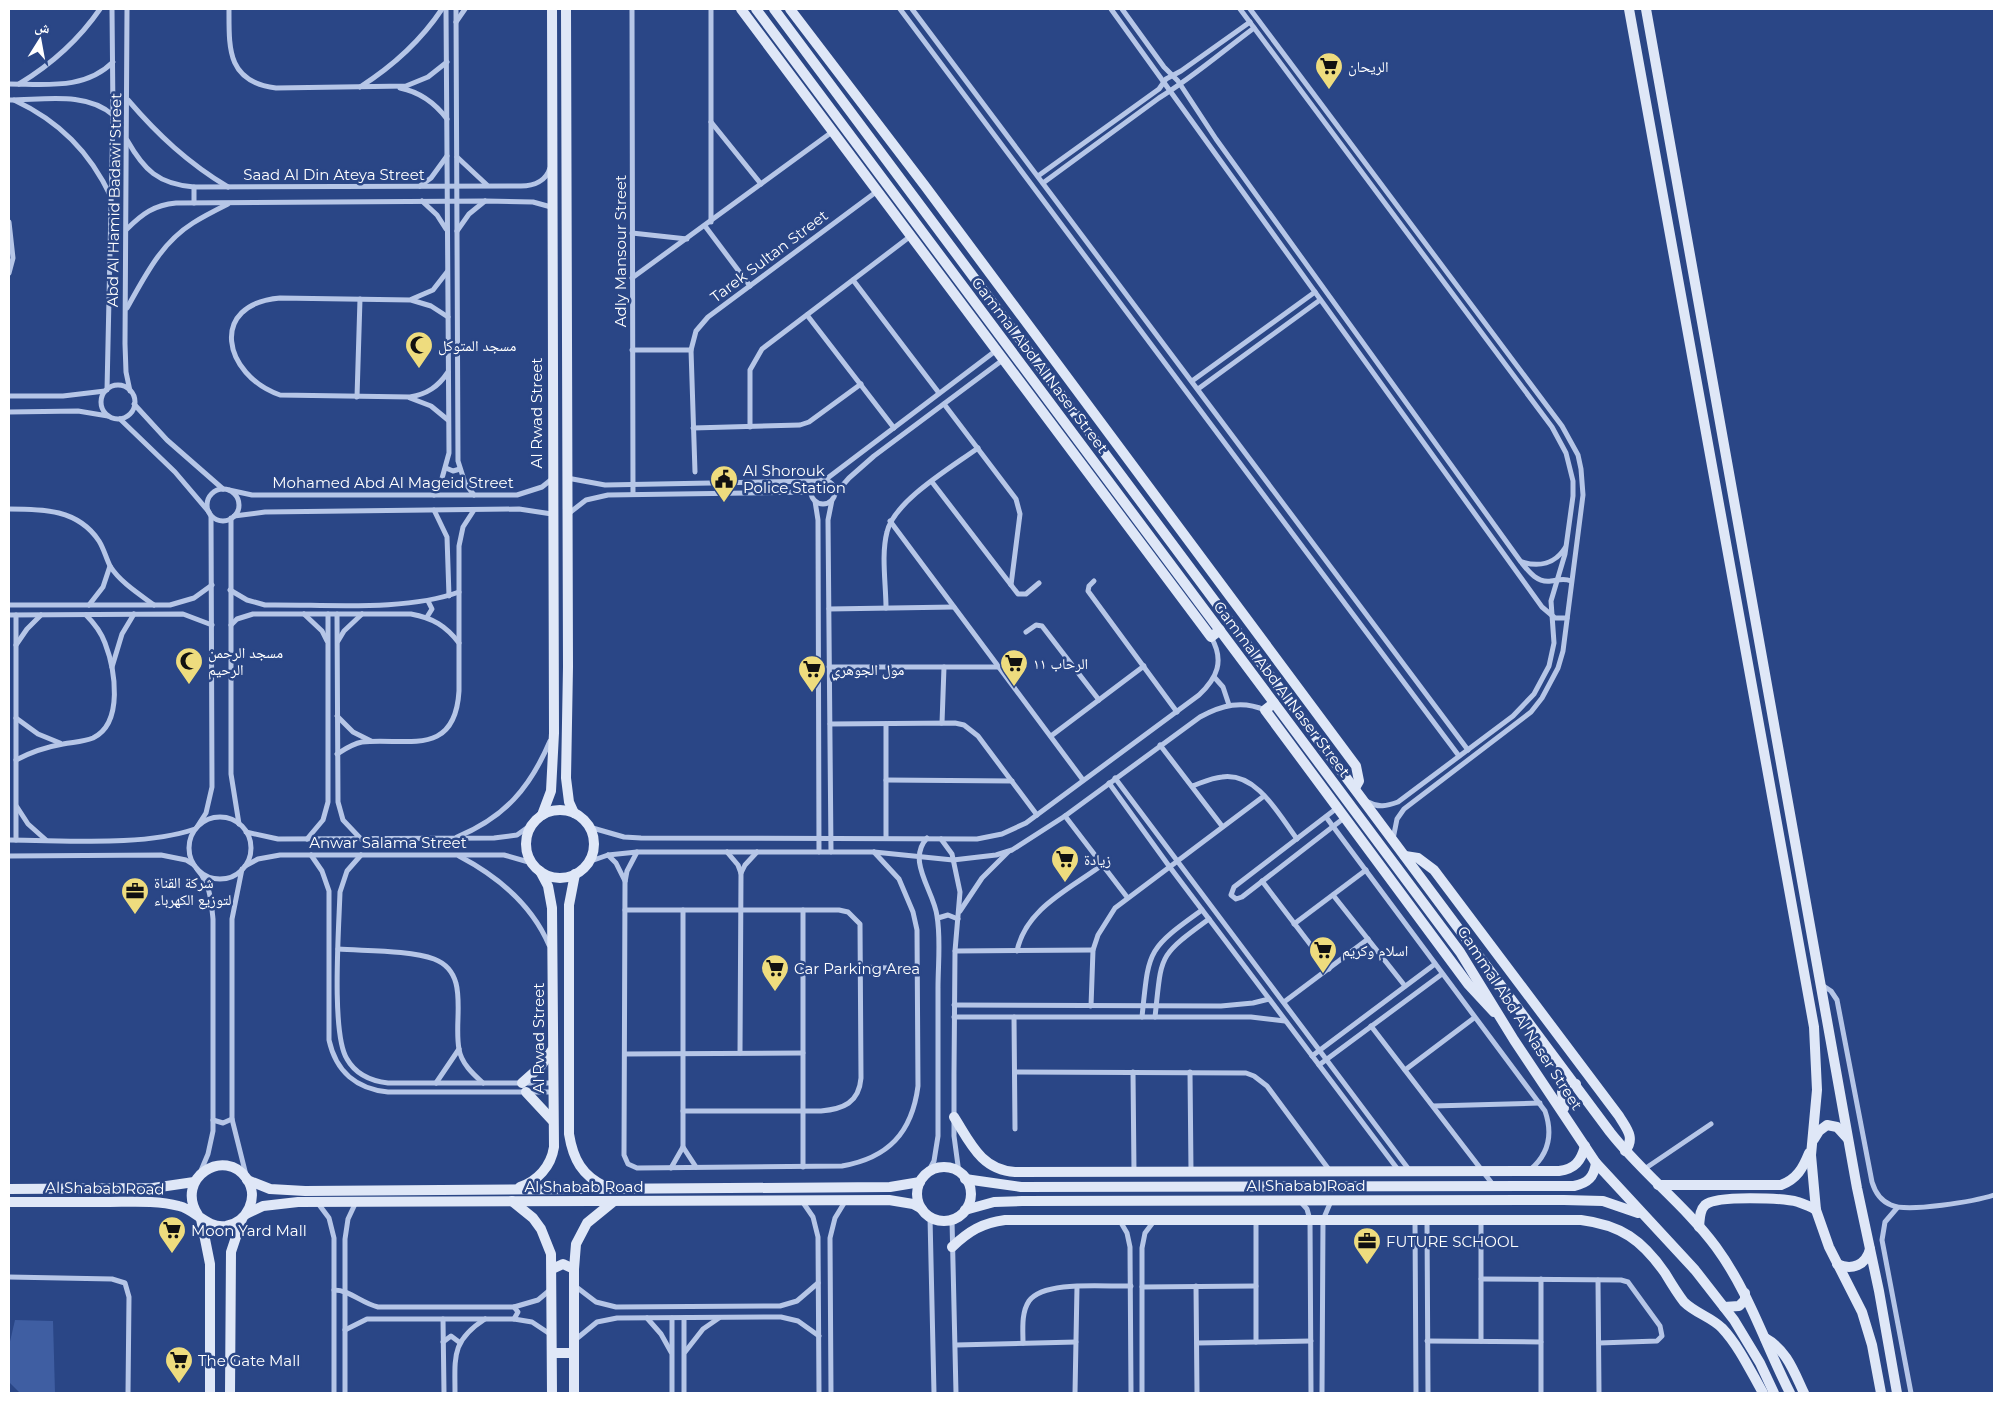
<svg xmlns="http://www.w3.org/2000/svg" width="2003" height="1402" font-family="Montserrat,'Noto Naskh Arabic',sans-serif">
<style>
.green{fill:#3f5ea2}
.lines{fill:none;stroke-linecap:round;stroke-linejoin:round}
.street{stroke:#b6c6e7;stroke-width:5}
.secondary{stroke:#dfe7f7;stroke-width:10}
.labels{text-anchor:middle;dominant-baseline:central;stroke-width:5;stroke-linejoin:round;paint-order:stroke}
.poi-label{font-size:15px;fill:#fff;stroke:#2a4686;text-anchor:start}
.street-label{font-size:15px;fill:#fff;stroke:#2a4686}
</style>
<rect width="100%" height="100%" fill="#2a4686"/>
<path class="green" d="M15,1320L53,1321L55,1393H20L9,1382V1346Z"/>
<g class="lines">
<g class="street">
<path d="M127,9L125,344L126,372L130,391"/>
<path d="M229,9C229,49 227,82 276,88L406,86L428,77L447,62"/>
<path d="M456,9L458,461L465,483L474,495"/>
<path d="M632,9L633,494"/>
<path d="M900,9L1459,756"/>
<path d="M912,9L1468,750"/>
<path d="M1111,9L1542,607L1555,618H1567"/>
<path d="M1122,9L1164,67L1178,81L1216,139L1521,562C1529,572 1537,583 1551,581C1559,580 1564,578 1571,581"/>
<path d="M1240,9L1552,427L1566,453L1573,481V496L1565,554L1551,601L1554,643L1549,666L1534,694L1513,716L1398,802C1387,806 1378,808 1368,802"/>
<path d="M1250,9L1562,426L1578,455L1581,469L1583,495L1563,651L1558,668L1542,698L1531,712L1404,809L1397,819L1393,839"/>
<path d="M456,22L465,9"/>
<path d="M9,84C46,84 85,90 113,62"/>
<path d="M19,84C52,64 78,41 100,9"/>
<path d="M360,87C393,66 420,42 442,9"/>
<path d="M400,88C420,92 435,103 447,119"/>
<path d="M9,100C43,100 86,91 113,115"/>
<path d="M14,100C59,121 90,152 111,197"/>
<path d="M128,100C158,135 188,163 228,187"/>
<path d="M711,122L761,184"/>
<path d="M127,140C144,170 158,184 194,187L521,186C534,186 546,181 550,168"/>
<path d="M457,157L487,185"/>
<path d="M1038,176L1159,89L1166,79L1181,71L1250,22"/>
<path d="M1043,183L1159,98C1192,78 1223,51 1254,28"/>
<path d="M420,186L431,178L447,156"/>
<path d="M194,187V203"/>
<path d="M422,201L437,215L446,229"/>
<path d="M9,222L13,258L9,273"/>
<path d="M711,222V9"/>
<path d="M705,226L750,286"/>
<path d="M127,229C142,214 154,205 176,203L485,201L533,202L551,207"/>
<path d="M457,231L469,214L485,201"/>
<path d="M632,233L687,239"/>
<path d="M632,278L832,132"/>
<path d="M853,280L939,393"/>
<path d="M412,299L433,290L447,272"/>
<path d="M127,308C145,276 161,243 193,223C204,216 216,210 228,204"/>
<path d="M807,315L894,428"/>
<path d="M448,317L431,306L411,300L280,298C208,304 223,375 280,395L410,397C427,394 438,387 448,372"/>
<path d="M632,350H691"/>
<path d="M1192,381L1315,292"/>
<circle cx="118" cy="402" r="17"/>
<path d="M1198,389L1320,300"/>
<path d="M107,390L113,115L112,9"/>
<path d="M9,396H63L105,391"/>
<path d="M357,397L360,299"/>
<path d="M410,398L431,406L448,420"/>
<path d="M134,404L167,440L223,489"/>
<path d="M944,404L1016,499L1020,514L1011,585"/>
<path d="M9,412L78,411L108,416"/>
<path d="M120,419L175,472L209,512"/>
<path d="M750,427V370L762,349L912,235"/>
<path d="M693,428L800,425L809,422L861,384"/>
<path d="M446,468L453,471L460,469"/>
<path d="M695,472L691,350L696,331L708,317L876,192"/>
<path d="M567,478L605,485L819,481"/>
<circle cx="823" cy="492" r="12"/>
<path d="M825,480L998,349"/>
<path d="M932,482L1018,594H1026L1039,583"/>
<circle cx="223" cy="505" r="16"/>
<path d="M229,490L252,495H517L542,487L552,479"/>
<path d="M835,494L849,478L874,456L1004,359"/>
<path d="M434,495L441,482L449,453L446,9"/>
<path d="M815,501L818,520L819,852"/>
<path d="M9,509C43,509 78,509 99,541C104,549 106,558 110,566C120,582 139,594 154,605"/>
<path d="M434,510L447,537L449,596"/>
<path d="M568,514L586,500L608,495L811,492"/>
<path d="M234,516L265,512L519,509L552,514"/>
<path d="M231,518V774L239,824"/>
<path d="M890,521L1083,780"/>
<path d="M1522,562C1539,567 1555,564 1565,548"/>
<path d="M1094,581L1089,586L1088,591L1177,712"/>
<path d="M230,590L247,600L265,605C325,604 404,612 459,592"/>
<path d="M9,605H170L194,598L212,585"/>
<path d="M89,605L103,587L110,566"/>
<path d="M886,608C886,584 881,555 887,532C894,501 952,467 978,448"/>
<path d="M829,609L954,607"/>
<path d="M304,614L322,631L327,641"/>
<path d="M337,614L338,802L343,820L361,839"/>
<path d="M9,615L183,614L212,625"/>
<path d="M427,617L432,609L428,601"/>
<path d="M231,625L237,619L253,614H411C433,618 446,626 459,643"/>
<path d="M1026,632L1036,625L1042,626L1099,700"/>
<path d="M338,641L344,631L362,614"/>
<path d="M16,645L27,629L41,615"/>
<path d="M112,667L122,634L134,614"/>
<path d="M829,667H999"/>
<path d="M1215,678L1223,687L1229,705"/>
<path d="M337,716L353,732L371,741"/>
<path d="M16,718L38,734L60,743"/>
<path d="M942,723L944,667"/>
<path d="M830,724L955,723L964,725L978,736L1037,815"/>
<path d="M1051,736L1144,666"/>
<path d="M1160,745L1222,826"/>
<path d="M337,754C345,749 352,744 362,742C405,737 455,759 459,691V546L463,527L474,510"/>
<path d="M16,760C31,752 46,747 63,744C73,742 83,742 93,738C124,723 115,669 105,643C101,632 94,623 86,615"/>
<path d="M1115,778L1410,1171"/>
<path d="M886,780L1012,781"/>
<path d="M1109,783L1169,866L1399,1171"/>
<path d="M1192,786C1201,783 1211,778 1222,777C1257,772 1279,815 1297,839"/>
<path d="M17,807L28,824L46,840"/>
<path d="M1337,808L1234,887L1231,895L1236,899L1242,897L1344,818"/>
<path d="M1065,816L1127,897"/>
<path d="M1326,817L1545,1111C1553,1134 1549,1154 1530,1170"/>
<circle cx="220" cy="848" r="31"/>
<path d="M197,827L206,813L212,787L211,516"/>
<path d="M589,827L624,837L641,838L977,839L1002,834L1026,823L1199,695C1217,678 1225,661 1211,637"/>
<path d="M246,832L278,839L494,838L517,835L531,825"/>
<path d="M457,837C505,817 530,788 550,741"/>
<path d="M886,838V724"/>
<path d="M927,838C906,861 934,891 937,916C941,939 938,964 938,988C938,1037 938,1087 938,1136L934,1161L927,1174"/>
<path d="M307,839L323,820L328,802V614"/>
<path d="M941,839L952,854L960,892L955,951L954,1074V1136L959,1173"/>
<path d="M9,840C65,840 142,847 195,829"/>
<path d="M16,840V615"/>
<path d="M637,852L627,871L625,882L624,1155L628,1164L637,1168L842,1166C888,1158 912,1133 918,1086L917,930L913,912L899,879L874,852"/>
<path d="M727,852L738,865L741,873L740,1053"/>
<path d="M831,852L828,520L832,500"/>
<path d="M311,855L322,871L329,891V1040C336,1072 357,1089 388,1092H554"/>
<path d="M361,855L347,871L340,892C339,926 331,1034 347,1059C356,1075 371,1081 388,1083H553"/>
<path d="M608,855L616,863L625,881"/>
<path d="M9,856L161,855L186,860L194,865"/>
<path d="M459,856C497,876 532,905 549,945"/>
<path d="M588,862L608,855L637,852H874L953,860L996,855L1012,850L1065,816L1200,717C1222,705 1242,700 1265,710"/>
<path d="M245,866L258,859L280,855H504L532,863"/>
<path d="M197,869C210,884 211,899 213,919V1131L208,1154L200,1173"/>
<path d="M242,869L232,919V1119L246,1175"/>
<path d="M741,873L745,865L757,852"/>
<path d="M1262,881L1329,969"/>
<path d="M1333,895L1405,986"/>
<path d="M625,910H839L848,912L860,924L861,1078C859,1103 843,1109 821,1111H683"/>
<path d="M803,910V1167"/>
<path d="M960,911L982,878L1008,852"/>
<path d="M938,918L948,915L958,919"/>
<path d="M1294,924L1366,870"/>
<path d="M338,949C364,951 411,950 434,959C471,973 453,1019 459,1049C461,1063 473,1074 483,1083"/>
<path d="M955,951L1093,950"/>
<path d="M1017,951C1026,908 1070,889 1102,865"/>
<path d="M861,967L917,969"/>
<path d="M1822,985L1831,991L1837,1000L1872,1182C1875,1192 1881,1201 1891,1205C1907,1213 1976,1201 1994,1195"/>
<path d="M1284,1002L1368,939"/>
<path d="M954,1005L1221,1006L1253,1003L1269,999"/>
<path d="M1091,1006L1093,950L1098,935L1115,908L1264,796"/>
<path d="M954,1017H1251L1285,1021"/>
<path d="M1014,1017L1015,1129"/>
<path d="M1142,1017C1149,950 1146,950 1202,910"/>
<path d="M1155,1017C1162,954 1157,957 1209,919"/>
<path d="M1371,1026L1494,1186"/>
<path d="M625,1054L803,1053"/>
<path d="M1312,1056L1435,964"/>
<path d="M1319,1065L1442,974"/>
<path d="M1405,1070L1474,1018"/>
<path d="M1015,1072L1246,1073L1254,1076L1267,1086L1330,1171"/>
<path d="M1133,1072L1134,1172"/>
<path d="M1190,1072L1191,1171"/>
<path d="M436,1083L459,1049"/>
<path d="M1433,1106L1540,1103"/>
<path d="M213,1120L223,1123L232,1119"/>
<path d="M683,1147L696,1167"/>
<path d="M671,1168L683,1147V910"/>
<path d="M1643,1170L1711,1124"/>
<path d="M802,1201L813,1217L818,1237L819,1393"/>
<path d="M1300,1201L1307,1209L1310,1220L1311,1393"/>
<path d="M317,1202L329,1218L334,1238V1393"/>
<path d="M1897,1208L1885,1222L1882,1240L1911,1393"/>
<path d="M930,1217L934,1393"/>
<path d="M952,1220L956,1393"/>
<path d="M1256,1220V1342"/>
<path d="M1481,1220V1341"/>
<path d="M1120,1221L1127,1233L1130,1247L1131,1393"/>
<path d="M1415,1221L1416,1393"/>
<path d="M1427,1221L1428,1393"/>
<path d="M9,1277L112,1279L125,1283L129,1297L128,1393"/>
<path d="M1481,1279L1621,1280L1628,1282L1660,1326L1662,1336L1657,1341L1599,1343"/>
<path d="M1541,1279V1393"/>
<path d="M1598,1280L1599,1393"/>
<path d="M575,1286L596,1302L616,1307L780,1306L797,1301L818,1283"/>
<path d="M1196,1286L1197,1393"/>
<path d="M1142,1287L1256,1286"/>
<path d="M334,1290C350,1290 361,1303 378,1307H514L538,1300L550,1290"/>
<path d="M647,1318L661,1334L671,1352"/>
<path d="M672,1318V1393"/>
<path d="M443,1319L444,1393"/>
<path d="M514,1319L518,1312L514,1307"/>
<path d="M345,1330L367,1319H514L532,1322L550,1334"/>
<path d="M575,1340L597,1322L617,1318L781,1317L798,1321L819,1336"/>
<path d="M1427,1341L1541,1342"/>
<path d="M443,1342L451,1336L459,1342"/>
<path d="M1023,1343C1023,1330 1021,1313 1029,1301C1044,1280 1106,1287 1131,1286"/>
<path d="M1197,1343L1311,1341"/>
<path d="M956,1345L1076,1342"/>
<path d="M685,1352L703,1329L719,1318"/>
<path d="M345,1393V1239L348,1219L356,1202"/>
<path d="M455,1393C455,1357 451,1341 485,1319"/>
<path d="M684,1393V1318"/>
<path d="M831,1393L830,1238L835,1218L846,1200"/>
<path d="M1075,1393L1077,1287"/>
<path d="M1142,1393V1248L1145,1233L1154,1221"/>
<path d="M1322,1393L1323,1220L1331,1201"/>
</g>
<g class="secondary">
<path d="M566,9L568,667L566,778L569,802L574,813"/>
<path d="M741,9L1211,637L1220,630"/>
<path d="M756,9L1460,952L1514,1040L1596,1163L1695,1270L1734,1320L1760,1363L1774,1393"/>
<path d="M774,9L1610,1132C1642,1173 1685,1205 1716,1247C1749,1292 1765,1344 1790,1393"/>
<path d="M790,9L925,186L1356,766L1359,781L1355,788"/>
<path d="M1629,9L1814,1027L1817,1090L1811,1155L1816,1210L1829,1247L1862,1312L1872,1345L1881,1393"/>
<path d="M1646,9L1857,1188L1879,1291L1897,1393"/>
<path d="M1274,703L1265,710L1468,984L1494,1012"/>
<circle cx="560" cy="844" r="34"/>
<path d="M542,815L551,791L554,733L552,9"/>
<path d="M1405,856L1418,858L1434,870L1619,1116C1626,1128 1636,1138 1625,1151"/>
<path d="M575,874L569,905V1134C573,1159 582,1176 606,1187"/>
<path d="M522,1083L540,1067L553,1049"/>
<path d="M526,1092L553,1121"/>
<path d="M1564,1108L1562,1092L1568,1084H1576"/>
<path d="M954,1117C970,1142 981,1170 1015,1172L1559,1171C1575,1169 1581,1161 1585,1146"/>
<path d="M1814,1139L1819,1131L1827,1125L1837,1127L1847,1138"/>
<circle cx="944" cy="1194" r="27"/>
<path d="M965,1179L1021,1187L1574,1186C1588,1183 1594,1177 1596,1163"/>
<path d="M247,1180L270,1189L305,1191L890,1187L920,1182"/>
<path d="M1658,1185H1781C1797,1179 1803,1168 1809,1153"/>
<path d="M520,1187C537,1181 551,1167 554,1147L552,908L548,886L540,871"/>
<path d="M9,1189L153,1188L194,1182"/>
<path d="M512,1201L533,1218L541,1229L551,1254L552,1393"/>
<path d="M9,1202C42,1202 74,1202 107,1202C131,1202 156,1200 179,1206C196,1210 207,1229 226,1226C248,1222 259,1197 247,1179C225,1146 174,1178 198,1215"/>
<path d="M965,1210L994,1202L1022,1201L1564,1200L1603,1201L1638,1213"/>
<path d="M246,1214L263,1206L298,1202L889,1200L913,1204L922,1209"/>
<path d="M201,1219L210,1264V1393"/>
<path d="M1699,1227C1700,1219 1699,1211 1705,1205C1716,1195 1783,1198 1798,1202C1804,1204 1810,1206 1816,1210"/>
<path d="M952,1247C969,1231 982,1223 1005,1220H1581C1621,1225 1642,1240 1665,1273C1671,1283 1677,1293 1684,1302C1695,1313 1711,1317 1722,1328C1739,1346 1751,1372 1763,1393"/>
<path d="M1837,1264C1852,1271 1866,1265 1870,1249"/>
<path d="M552,1269L563,1264L574,1269"/>
<path d="M1724,1307L1739,1306L1745,1300V1293"/>
<path d="M1765,1338C1787,1350 1794,1372 1804,1393"/>
<path d="M552,1353H574"/>
<path d="M230,1393L231,1252L242,1219"/>
<path d="M574,1393V1269L576,1244L587,1223L614,1201"/>
</g>
</g>
<defs>
<g id="supermarket-pin" transform="scale(1.4375)"><path d="M0 17L-7.5 6A9.5 9.5 0 1 1 7.5 6Z" fill="#eedc7e" stroke="#2a4686"/><path d="M-6-5.5h2.5l.6 2H6L4.5 2H-2.5L-4.4-4H-6ZM-1.5 3.2a1.3 1.3 0 1 0 .1 0ZM3 3.2a1.3 1.3 0 1 0 .1 0Z" fill="#111"/></g>
<g id="mosque-pin" transform="scale(1.4375)"><path d="M0 17L-7.5 6A9.5 9.5 0 1 1 7.5 6Z" fill="#eedc7e" stroke="#2a4686"/><path d="M3.5-4.9A6 6 0 1 0 3.5 4.9A5 5 0 1 1 3.5-4.9Z" fill="#111"/></g>
<g id="civic-pin" transform="scale(1.4375)"><path d="M0 17L-7.5 6A9.5 9.5 0 1 1 7.5 6Z" fill="#eedc7e" stroke="#2a4686"/><path d="M-.6-6.5H3V-4.5H.6V-3L4-1V1h2V6H-6V1h2V-1L-.6-3ZM-1.2 2.5V6h2.4V2.5Z" fill="#111"/></g>
<g id="office-pin" transform="scale(1.4375)"><path d="M0 17L-7.5 6A9.5 9.5 0 1 1 7.5 6Z" fill="#eedc7e" stroke="#2a4686"/><path d="M-6-3h4V-5.5h4V-3h4V5H-6ZM-1-4.5V-3h2v-1.5ZM-6 0V1H6V0Z" fill="#111"/></g>
</defs>
<g fill-rule="evenodd">
<use href="#supermarket-pin" x="1329" y="66"/>
<use href="#mosque-pin" x="419" y="345"/>
<use href="#civic-pin" x="724" y="479"/>
<use href="#mosque-pin" x="189" y="661"/>
<use href="#supermarket-pin" x="1014" y="663"/>
<use href="#supermarket-pin" x="812" y="669"/>
<use href="#supermarket-pin" x="1065" y="859"/>
<use href="#office-pin" x="135" y="891"/>
<use href="#supermarket-pin" x="1323" y="950"/>
<use href="#supermarket-pin" x="775" y="968"/>
<use href="#supermarket-pin" x="172" y="1230"/>
<use href="#office-pin" x="1367" y="1241"/>
<use href="#supermarket-pin" x="179" y="1360"/>
</g>
<g class="labels">
<g class="poi-label">
<text x="1348" y="66">الريحان</text>
<text x="438" y="345">مسجد المتوكل</text>
<text x="743" y="470">Al Shorouk<tspan x="743" dy="17">Police Station</tspan></text>
<text x="208" y="652">مسجد الرحمن<tspan x="208" dy="17">الرحيم</tspan></text>
<text x="1033" y="663">الرحاب ١١</text>
<text x="831" y="669">مول الجوهري</text>
<text x="1084" y="859">زيادة</text>
<text x="154" y="882">شركة القناة<tspan x="154" dy="17">لتوزيع الكهرباء</tspan></text>
<text x="1342" y="950">اسلام وكريم</text>
<text x="794" y="968">Car Parking Area</text>
<text x="191" y="1230">Moon Yard Mall</text>
<text x="1386" y="1241">FUTURE SCHOOL</text>
<text x="198" y="1360">The Gate Mall</text>
</g>
<g class="street-label">
<text x="334" y="174">Saad Al Din Ateya Street</text>
<text transform="translate(114 200) rotate(-89)">Abd Al Hamid Badawi Street</text>
<text transform="translate(620 251) rotate(-90)">Adly Mansour Street</text>
<text transform="translate(769 256) rotate(-37)">Tarek Sultan Street</text>
<text transform="translate(1040 365) rotate(53)">Gammal Abd Al Naser Street</text>
<text transform="translate(536 413) rotate(-90)">Al Rwad Street</text>
<text x="393" y="482">Mohamed Abd Al Mageid Street</text>
<text transform="translate(1282 689) rotate(53)">Gammal Abd Al Naser Street</text>
<text x="388" y="842">Anwar Salama Street</text>
<text transform="translate(1520 1018) rotate(57)">Gammal Abd Al Naser Street</text>
<text transform="translate(538 1038) rotate(-90)">Al Rwad Street</text>
<text x="1306" y="1185">Al Shabab Road</text>
<text x="584" y="1186">Al Shabab Road</text>
<text transform="translate(105 1188) rotate(1)">Al Shabab Road</text>
</g>
</g>
<rect width="2003" height="1402" fill="none" stroke="#ffffff" stroke-width="20"/>
<g transform="translate(40 40) rotate(11)" stroke="#2a4686" stroke-width="4" paint-order="stroke">
<path d="M0-4L9 19L0 12L-9 19Z" fill="#ffffff"/>
<text y="-8" font-size="14" font-weight="bold" text-anchor="middle" fill="#ffffff">ش</text>
</g>
</svg>
